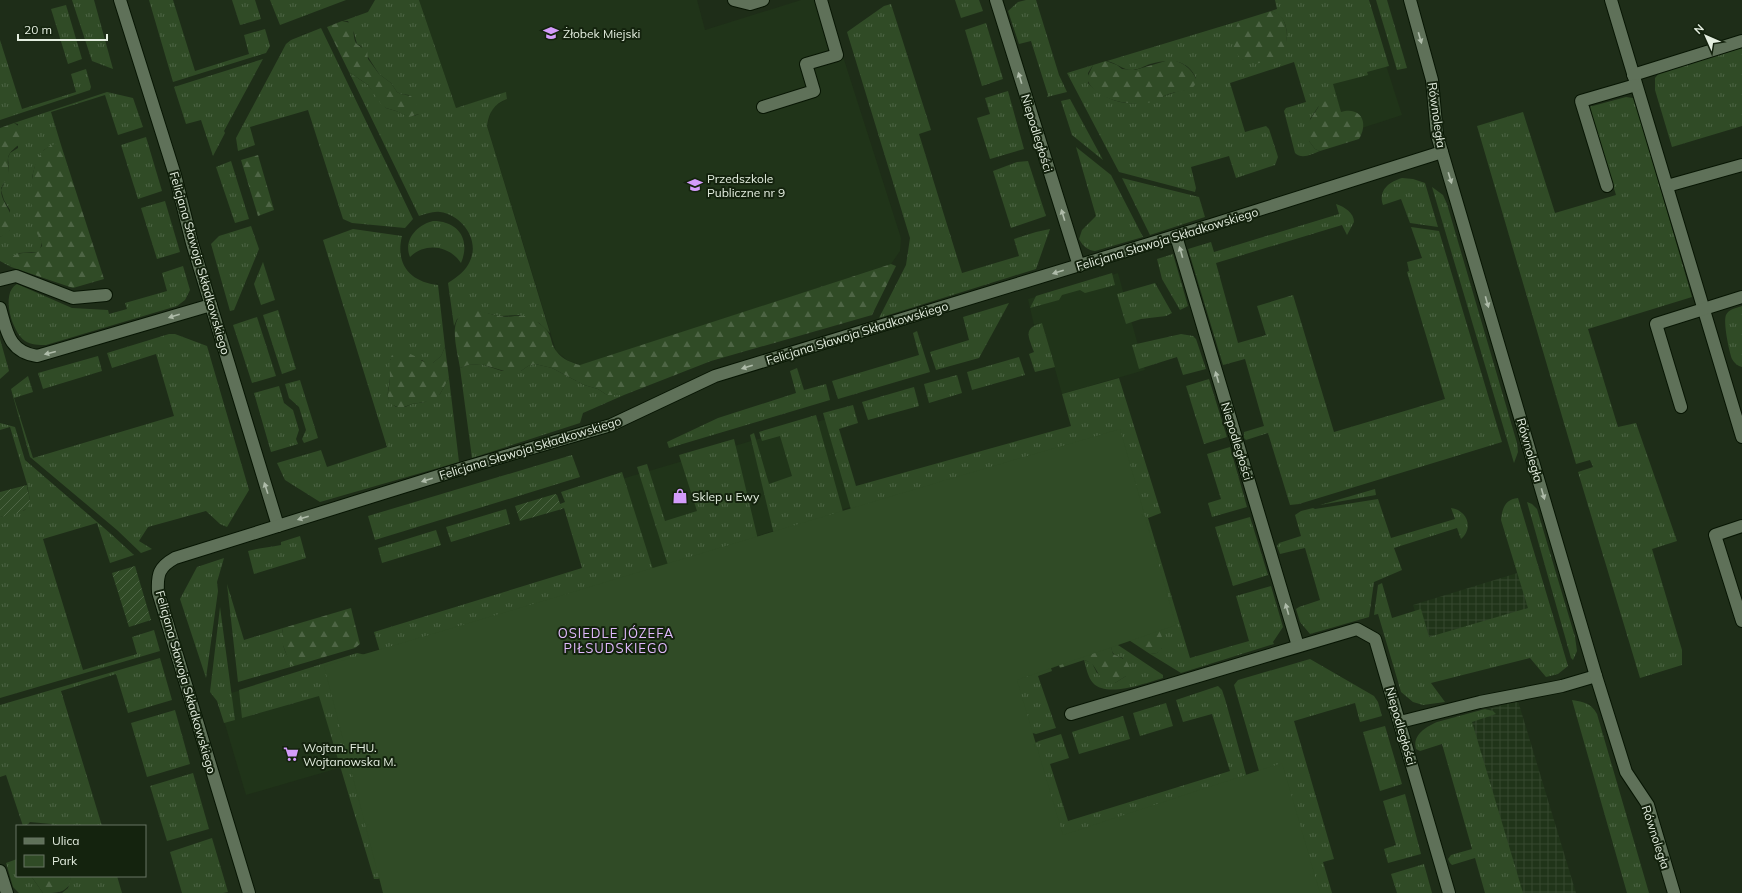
<svg xmlns="http://www.w3.org/2000/svg" width="1742" height="893" font-family="Mulish,sans-serif">
<style>
.built{fill:#203419}
.industrial{fill:url(#industrial-grid)}
.grass{fill:url(#grass-tufts)}
.forest{fill:url(#forest-firs)}
.park{fill:#304b26}
.garden{fill:url(#garden-furrows)}
.lines{fill:none;stroke-linecap:round;stroke-linejoin:round}
.lane-casing{stroke:#071503;stroke-width:14}
.street-casing{stroke:#071503;stroke-width:14}
.lane{stroke:#5f7159;stroke-width:12}
.street{stroke:#5f7159;stroke-width:12}
.oneway{fill:#afbcaa}
.labels{text-anchor:middle;dominant-baseline:central;stroke-width:4;stroke-linejoin:round;paint-order:stroke}
.poi-label{font-size:12px;fill:#e4eee0;stroke:#14230e;text-anchor:start}
.street-label{font-size:12px;fill:#e4eee0;stroke:#14230e}
.neighbourhood-label{font-size:13px;letter-spacing:1px;fill:#e0b9fc;stroke:#14230e}
</style>
<defs>
<pattern id="industrial-grid" width="8" height="8" patternUnits="userSpaceOnUse"><rect width="8" height="8" fill="#203419"/><path d="M0 4h8M4 0v8" fill="none" stroke="#36482f"/></pattern>
<pattern id="grass-tufts" width="24" height="20" patternUnits="userSpaceOnUse"><rect width="24" height="20" fill="#304b26"/><path d="M3 7l-1-3M5 7V3M7 7l1-3M15 17l-1-3M17 17v-4M19 17l1-3" fill="none" stroke="#4e6545"/></pattern>
<pattern id="forest-firs" width="22" height="20" patternUnits="userSpaceOnUse"><rect width="22" height="20" fill="#304b26"/><path d="M5 1l3.5 6h-7zM16 11l3.5 6h-7z" fill="#4e6545"/></pattern>
<pattern id="garden-furrows" width="10" height="10" patternUnits="userSpaceOnUse"><rect width="10" height="10" fill="#304b26"/><path d="M-1 1l2-2M0 10L10 0M9 11l2-2" fill="none" stroke="#4e6545"/></pattern>
</defs>
<rect width="100%" height="100%" fill="#1e2d18"/>
<g class="built">
<path d="M419,0H697L705,30L801,0H825L901,238L900,251L891,264L587,364L580,365L567,360L556,351L489,132L487,126L491,111L496,105L507,99L506,93L456,108Z"/>
<path d="M1383,56L1402,115L1338,136L1319,77Z"/>
<path d="M1118,273L1145,370L1062,394L1042,323L1034,325L1028,299Z"/>
<path d="M830,418L854,506L596,586L567,495Z"/>
<path d="M324,666L349,765L246,795L217,697Z"/>
</g>
<g class="industrial">
<path d="M1524,571L1536,611L1426,645L1413,605Z"/>
<path d="M1518,701L1576,893H1502L1448,720Z"/>
</g>
<g class="grass">
<path d="M72,0H94L113,69L92,61Z"/>
<path d="M149,0H173L195,71L249,54L244,35L265,29L270,46L266,53L173,82Z"/>
<path d="M232,0H255L261,19L240,25Z"/>
<path d="M270,0H346L280,25Z"/>
<path d="M375,0H419L456,108L506,92L507,99C494,104 489,112 487,126L550,333L539,323L519,315L499,316L477,311L457,319L454,326L448,283C457,277 466,271 470,261C480,240 462,215 440,212C433,211 426,214 419,216L349,72L368,85L386,108C389,109 393,110 396,111C405,114 408,119 419,114L409,95L401,94L397,92L391,83L379,74L361,46L357,44L354,33L348,21H343L368,12Z"/>
<path d="M955,0H979L983,11L961,18Z"/>
<path d="M1026,0H1036L1059,75L1067,92L1047,97L1048,95L1031,41L1019,44L1008,11L1018,2Z"/>
<path d="M1275,0H1369L1389,66L1367,72L1368,75L1333,84L1337,98H1334L1318,107L1310,119L1309,141L1315,149L1320,151C1312,154 1302,160 1295,153L1284,111L1286,108L1306,102L1294,62L1230,83L1245,132L1266,126L1269,129L1278,157L1275,165L1236,178L1229,156L1191,167L1196,188L1195,192L1119,172L1067,73L1093,65L1088,73V83C1100,97 1120,105 1138,103C1146,103 1155,99 1162,97C1171,94 1178,90 1186,90L1196,78C1187,58 1169,59 1150,64C1144,66 1140,69 1133,70C1122,70 1117,63 1107,61L1239,21L1236,27L1242,59L1256,63L1286,42C1288,28 1286,16 1271,11L1277,9Z"/>
<path d="M1376,0H1387L1407,68L1397,70Z"/>
<path d="M891,4L931,130L919,134L962,273L1019,256L1014,239L1036,232L1050,229L1036,269L879,318L906,265L910,238L847,32L884,6Z"/>
<path d="M66,5L82,59L68,64L51,9Z"/>
<path d="M986,23L1003,79L982,86L965,30Z"/>
<path d="M321,28L413,219L405,228L352,223L343,219L308,110L250,127L255,145L238,151L236,138L286,44L291,40Z"/>
<path d="M0,40L22,109L76,92L71,74L86,69L91,87L90,90L0,120Z"/>
<path d="M1742,48V126L1672,147L1655,90V78L1660,72Z"/>
<path d="M263,59L224,131L225,133L213,156L201,120L186,124L174,87Z"/>
<path d="M1008,91L1024,149L990,159L977,118L990,114L985,98Z"/>
<path d="M107,92L133,98L143,127L118,135L105,95L51,112L61,145L50,146L44,150L35,166L32,177L37,233L42,242L40,250L37,252L19,253L10,263L11,267L0,261V237L10,230V210L4,200L1,190L9,172L8,158L10,153L18,148V124L14,123Z"/>
<path d="M1626,97L1633,98L1637,108L1692,297L1588,329L1618,427L1636,423L1677,541L1652,549L1682,650V665L1640,678L1578,472L1593,467L1590,460L1576,464L1477,126L1523,112L1555,213L1616,195L1589,107Z"/>
<path d="M1070,99L1103,160L1072,135L1061,101Z"/>
<path d="M146,137L162,191L138,199L121,145Z"/>
<path d="M1076,147L1111,175L1143,237L1095,251C1087,250 1083,246 1079,239L1082,230L1096,216Z"/>
<path d="M231,161L249,219L235,223L216,167Z"/>
<path d="M1028,161L1046,216L1011,228L993,171L1017,162Z"/>
<path d="M1122,178L1199,197L1205,217L1150,235Z"/>
<path d="M1402,178L1413,179L1425,183L1438,227L1410,223L1401,199L1383,205C1378,190 1389,182 1402,178Z"/>
<path d="M1432,187L1443,195L1447,204L1517,443L1518,452L1514,463Z"/>
<path d="M165,201L180,252L157,259L141,208Z"/>
<path d="M1336,204C1345,207 1354,213 1354,222L1347,235L1342,225L1216,263L1238,343L1266,335L1257,306L1293,295L1334,432L1445,399L1407,272L1409,271L1407,262L1422,258L1411,227L1439,231L1502,442L1299,504L1290,505L1268,433L1246,440L1244,438V432L1264,426L1245,359L1223,365L1188,249L1211,242L1214,252L1339,214Z"/>
<path d="M433,221C458,221 471,239 461,263C449,245 425,242 410,257C403,240 417,225 433,221Z"/>
<path d="M251,226L259,249L234,310L230,311L211,244L219,236Z"/>
<path d="M353,229L402,236C395,264 410,282 438,285L445,347L441,356L433,363H426L422,360L390,359C390,365 391,372 390,378C389,392 383,397 396,407H405L412,404L425,402L440,394L449,378L459,462L320,502L285,480L277,463L321,450L327,467L387,447L323,240Z"/>
<path d="M1173,254L1188,306L1180,310L1162,279L1157,259Z"/>
<path d="M263,262L275,300L261,305L254,284Z"/>
<path d="M183,266L190,290L185,300L177,306L46,345C39,345 31,345 25,341C12,332 0,293 17,284L72,308L108,310L109,314L127,309L125,303L167,291L162,273Z"/>
<path d="M1112,273L1115,285L1085,293L1080,290L1062,295L1059,300L1030,308L1036,296Z"/>
<path d="M1155,283L1172,313L1166,316L1141,319L1126,324L1117,294Z"/>
<path d="M1009,303L979,358L936,370L930,352L969,340L963,317Z"/>
<path d="M1742,306V367C1738,366 1734,363 1732,359C1729,351 1723,322 1726,315C1729,309 1736,308 1742,306Z"/>
<path d="M278,310L296,369L282,374L263,315Z"/>
<path d="M257,317L276,376L252,383L233,325Z"/>
<path d="M1042,323L1055,367L1035,372L1029,354L1034,352C1029,337 1022,328 1042,323Z"/>
<path d="M917,331L930,372L838,399L832,381L919,355L913,333Z"/>
<path d="M169,334H175L207,346L249,490L227,527L220,524L206,511L148,527L139,541L152,549L141,553L117,530L30,457L11,389L28,376L33,392L14,398L33,458L174,416L156,354L112,368L107,353Z"/>
<path d="M1181,334L1193,336L1196,339L1206,369L1183,375L1177,357L1139,369L1132,345Z"/>
<path d="M0,339L9,371L0,379Z"/>
<path d="M98,356L102,371L43,389L38,373Z"/>
<path d="M1019,357L1025,375L972,390L967,372Z"/>
<path d="M481,364L502,371H521L528,366L535,364L552,368L584,385L598,389L607,395H624L583,413L580,423L472,458L460,368L468,365Z"/>
<path d="M797,368L804,390L826,384L830,400L669,448L667,442L718,418L796,393L790,371Z"/>
<path d="M957,375L962,393L929,403L924,384Z"/>
<path d="M1119,378L1161,513L1148,518L1190,658L1249,641L1236,596L1271,586L1283,627L1273,642L1274,644L1181,673L1150,654L1157,653L1162,648L852,513L823,413L853,405L858,423L839,429L856,486L1071,426L1062,394Z"/>
<path d="M1209,379L1227,437L1204,444L1186,386Z"/>
<path d="M300,380L318,438L304,443L302,439L306,430L299,407L289,398L285,384Z"/>
<path d="M279,386L284,403L293,410L299,430L296,439L298,444L271,452L254,393Z"/>
<path d="M914,387L919,406L868,420L862,402Z"/>
<path d="M816,415L845,519L1036,623L1052,671L1038,676L1056,728L1036,734L1029,732L786,584L750,435L754,433L769,484L792,476L780,436L762,441L759,432Z"/>
<path d="M0,423L15,427L25,460L111,534L134,555L110,563L97,523L43,539L83,670L137,654L132,637L154,630L160,651L0,698V517L25,510L30,500L27,484L10,427L0,430Z"/>
<path d="M734,439L801,720L668,565L637,467L647,464L665,521L697,511L679,455Z"/>
<path d="M1230,447L1247,507L1212,517L1208,503L1221,499L1207,454Z"/>
<path d="M572,455L580,477L375,540L368,516Z"/>
<path d="M622,472L697,708L382,659L374,632L582,568L564,508L562,509L560,504L565,502L561,492Z"/>
<path d="M1375,489L1376,495L1320,505Z"/>
<path d="M1518,498L1568,666L1558,674L1546,677L1530,658L1431,683L1445,702L1423,705L1413,702L1401,692L1378,614L1374,615L1378,585L1382,583L1392,618L1421,609L1429,637L1528,608L1501,520C1502,509 1505,499 1518,498Z"/>
<path d="M1378,499L1391,538L1455,519L1451,508C1467,510 1474,528 1461,539L1457,528L1394,548L1402,570L1374,582L1369,617L1310,634L1300,622L1296,609L1299,607L1320,600L1305,548L1280,554L1277,546L1279,543L1301,536L1295,515L1301,511L1313,508L1315,509Z"/>
<path d="M1527,502L1532,504L1537,509L1575,637L1577,651L1573,660L1571,658Z"/>
<path d="M506,509L510,524L451,542L446,527Z"/>
<path d="M1250,517L1268,575L1233,586L1215,527Z"/>
<path d="M436,530L441,545L382,563L378,548Z"/>
<path d="M300,536L306,558L254,574L248,551C260,548 270,547 281,545V542Z"/>
<path d="M224,558L217,582L218,591L206,678L180,599L197,567Z"/>
<path d="M227,584L244,640L283,628C280,643 285,654 294,666L238,682Z"/>
<path d="M1058,605L1163,675V678C1146,683 1107,698 1093,683C1088,678 1086,667 1084,660L1092,663L1097,673L1115,683L1126,676L1123,658C1116,656 1112,655 1111,647Z"/>
<path d="M220,607L235,720L224,723L217,701L210,692Z"/>
<path d="M357,653L366,655L391,871L378,879H374L319,696L242,718L239,690Z"/>
<path d="M160,658L172,700L128,713L116,674L61,691L102,826H53L51,824L30,822L26,826H23L6,775L0,777V705Z"/>
<path d="M1310,659L1374,696L1378,702L1382,716L1360,722L1355,703L1294,721L1334,859L1323,862L1332,893H1287L1286,864L1234,685L1238,680Z"/>
<path d="M1218,686L1222,690L1225,699L1266,846L969,893L1031,745L1039,741L1061,734L1069,758L1050,764L1068,821L1230,771L1212,714L1183,722L1176,700Z"/>
<path d="M1572,700C1584,702 1591,703 1597,714L1649,893H1627Z"/>
<path d="M1166,703L1173,726L1140,736L1133,713Z"/>
<path d="M1485,709L1493,711L1496,714L1472,722L1523,893H1485L1475,858L1452,865L1450,863L1448,859L1451,855L1472,849L1442,744L1420,751L1416,749C1412,735 1426,727 1437,722Z"/>
<path d="M175,710L190,764L147,777L131,723Z"/>
<path d="M1123,716L1130,739L1079,754L1072,732Z"/>
<path d="M1385,726L1402,784L1380,791L1363,732Z"/>
<path d="M193,773L209,829L167,841L150,786Z"/>
<path d="M1405,794L1421,854L1388,863L1384,849L1396,845L1383,801Z"/>
<path d="M212,838L228,892L223,893H182L170,852Z"/>
<path d="M17,859V876H31L43,893H19L13,887L6,863Z"/>
<path d="M1424,864L1432,893H1397L1391,874Z"/>
<path d="M71,876H117L122,893H62L68,888Z"/>
</g>
<g class="forest">
<path d="M1271,11C1281,14 1284,18 1286,28C1296,77 1210,75 1239,21Z"/>
<path d="M342,21L351,23C355,29 352,41 358,45C361,47 364,49 367,50L368,59L379,74L391,83L397,92L401,94L411,96L420,109L419,114L409,117L396,111L386,108L381,104L368,85L349,72L327,27Z"/>
<path d="M1169,60C1181,60 1194,70 1197,82L1191,90C1181,91 1173,92 1164,96C1159,99 1154,102 1147,103C1128,106 1092,99 1087,78L1093,65L1106,61L1117,65L1122,69L1135,70Z"/>
<path d="M1331,98H1337L1341,112C1361,106 1369,123 1359,139L1320,151L1315,149L1309,141L1307,135L1308,123L1321,103Z"/>
<path d="M14,123L23,129C27,147 11,145 8,158C7,163 9,168 9,173C9,180 1,183 1,190C1,208 29,224 0,237V128Z"/>
<path d="M56,144L61,145L104,279L73,288L11,267L9,261C17,249 26,255 37,252L42,246C42,239 37,235 35,229C30,207 25,150 56,144Z"/>
<path d="M258,155L274,210L258,216L241,160Z"/>
<path d="M891,264L896,266L872,315L711,361L624,395H607L598,389L584,385L552,368L535,364L528,366L521,371L511,373L481,364L468,365L460,368C457,347 443,308 479,311C486,312 492,315 499,316C518,319 521,310 540,324C555,335 548,341 557,352C562,359 572,363 580,365Z"/>
<path d="M445,347L449,378L440,394L431,401L412,404L401,408C381,403 390,391 390,377C390,369 388,362 392,355C414,346 416,364 433,363L441,356Z"/>
<path d="M351,608L360,644L355,648L294,666L290,664L281,640L283,628Z"/>
<path d="M1103,623L1157,628C1163,636 1167,647 1157,653L1150,654Z"/>
<path d="M1111,647L1113,654L1126,660L1130,668L1126,676L1115,683C1094,683 1101,664 1084,660L1060,668L1056,656Z"/>
<path d="M31,876H71C70,893 58,893 43,893Z"/>
</g>
<path class="park" d="M1120,429L1176,625L1017,680L1063,835L1282,763L1320,893H383L324,666C590,588 854,506 1120,429Z"/>
<g class="garden">
<path d="M27,485C27,490 30,496 30,501C30,513 9,515 0,517V492Z"/>
<path d="M555,494L557,495L562,509L520,521L515,506Z"/>
<path d="M135,566L151,620L129,627L112,573Z"/>
</g>
<g class="lines">
<g class="lane-casing">
<g id="lane">
<path d="M120,0L175,175L192,243L278,526"/>
<path d="M734,0L750,4L763,0"/>
<path d="M1611,0L1742,437"/>
<path d="M1633,75L1742,41"/>
<path d="M763,107L814,91L806,64L837,55L821,0"/>
<path d="M1607,186L1581,101L1636,85"/>
<path d="M1667,186L1742,165"/>
<path d="M1176,236L1298,646"/>
<path d="M0,280L16,276L73,298L106,295"/>
<path d="M0,308C7,332 9,352 37,356L211,305"/>
<path d="M1681,407L1656,324L1742,297"/>
<path d="M1742,526L1715,535L1742,621"/>
<path d="M1071,714L1357,629L1375,639L1449,893"/>
<path d="M1400,722L1480,702L1562,686L1596,676"/>
<path d="M0,871L7,893"/>
</g>
</g>
<g class="street-casing">
<g id="street">
<path d="M996,0L1079,266"/>
<path d="M1410,0L1432,80L1437,135L1596,676L1626,772L1648,805L1674,893"/>
<path d="M249,893L158,592C157,574 159,567 175,558L467,467L611,425L715,376L1211,225L1442,152"/>
</g>
</g>
<use href="#lane" class="lane"/>
<use href="#street" class="street"/>
</g>
<defs><path id="oneway-solid" d="M-6-.8H1V-3.2L6.5 0L1 3.2V.8H-6Z"/></defs>
<g class="oneway">
<use href="#oneway-solid" transform="translate(1420 38) rotate(74)"/>
<use href="#oneway-solid" transform="translate(1020 78) rotate(-107)"/>
<use href="#oneway-solid" transform="translate(1450 178) rotate(73)"/>
<use href="#oneway-solid" transform="translate(1063 215) rotate(-107)"/>
<use href="#oneway-solid" transform="translate(1181 252) rotate(-106)"/>
<use href="#oneway-solid" transform="translate(1058 272) rotate(163)"/>
<use href="#oneway-solid" transform="translate(1487 302) rotate(74)"/>
<use href="#oneway-solid" transform="translate(174 316) rotate(163)"/>
<use href="#oneway-solid" transform="translate(50 353) rotate(166)"/>
<use href="#oneway-solid" transform="translate(747 367) rotate(163)"/>
<use href="#oneway-solid" transform="translate(1217 377) rotate(-106)"/>
<use href="#oneway-solid" transform="translate(427 480) rotate(163)"/>
<use href="#oneway-solid" transform="translate(266 488) rotate(-108)"/>
<use href="#oneway-solid" transform="translate(1543 494) rotate(74)"/>
<use href="#oneway-solid" transform="translate(303 518) rotate(163)"/>
<use href="#oneway-solid" transform="translate(1287 609) rotate(-106)"/>
</g>
<defs>
<g id="school-bare" transform="scale(1.2)"><path d="M0-5L7-2L0 1L-7-2ZM-4 1L0 2.5L4 1V4Q0 6-4 4Z" fill="#d49cfb" stroke="#14230e" stroke-width="2.5" paint-order="stroke"/></g>
<g id="shop-bare" transform="scale(1.2)"><path d="M-5-2.5h2.3a2.7 3.5 0 0 1 5.4 0H5L5.5 6h-11ZM-1.5-2.5h3a1.5 2.3 0 0 0-3 0Z" fill="#d49cfb" stroke="#14230e" stroke-width="2.5" paint-order="stroke"/></g>
<g id="supermarket-bare" transform="scale(1.2)"><path d="M-6-5.5h2.5l.6 2H6L4.5 2H-2.5L-4.4-4H-6ZM-1.5 3.2a1.3 1.3 0 1 0 .1 0ZM3 3.2a1.3 1.3 0 1 0 .1 0Z" fill="#d49cfb" stroke="#14230e" stroke-width="2.5" paint-order="stroke"/></g>
</defs>
<g fill-rule="evenodd">
<use href="#school-bare" x="551" y="33"/>
<use href="#school-bare" x="695" y="185"/>
<use href="#shop-bare" x="680" y="496"/>
<use href="#supermarket-bare" x="291" y="754"/>
</g>
<g class="labels">
<g class="poi-label">
<text x="563" y="33">Żłobek Miejski</text>
<text x="707" y="178">Przedszkole<tspan x="707" dy="14">Publiczne nr 9</tspan></text>
<text x="692" y="496">Sklep u Ewy</text>
<text x="303" y="747">Wojtan. FHU.<tspan x="303" dy="14">Wojtanowska M.</tspan></text>
</g>
<g class="street-label">
<text transform="translate(1437 115) rotate(82)">Równoległa</text>
<text transform="translate(1037 133) rotate(73)">Niepodległości</text>
<text transform="translate(1167 239) rotate(-17)">Felicjana Sławoja Składkowskiego</text>
<text transform="translate(200 263) rotate(74)">Felicjana Sławoja Składkowskiego</text>
<text transform="translate(857 333) rotate(-17)">Felicjana Sławoja Składkowskiego</text>
<text transform="translate(1237 441) rotate(73)">Niepodległości</text>
<text transform="translate(530 448) rotate(-17)">Felicjana Sławoja Składkowskiego</text>
<text transform="translate(1530 450) rotate(74)">Równoległa</text>
<text transform="translate(186 682) rotate(74)">Felicjana Sławoja Składkowskiego</text>
<text transform="translate(1401 726) rotate(74)">Niepodległości</text>
<text transform="translate(1656 837) rotate(72)">Równoległa</text>
</g>
<g class="neighbourhood-label">
<text x="616" y="633">OSIEDLE JÓZEFA<tspan x="616" dy="15">PIŁSUDSKIEGO</tspan></text>
</g>
</g>
<rect x="16" y="825" width="130" height="52" fill="#14230e" stroke="#677462"/>
<rect x="24" y="838" width="20" height="6" fill="#5f7159" stroke="#677462"/>
<text x="52" y="845" font-size="12" fill="#e4eee0">Ulica</text>
<rect x="24" y="855" width="20" height="12" fill="#304b26" stroke="#677462"/>
<text x="52" y="865" font-size="12" fill="#e4eee0">Park</text>
<g transform="translate(1706 36) rotate(315)" stroke="#14230e" stroke-width="3" paint-order="stroke">
<path d="M0-3L7 15L0 10L-7 15Z" fill="#e4eee0"/>
<text y="-6" font-size="11" font-weight="bold" text-anchor="middle" fill="#e4eee0">N</text>
</g>
<path d="M18 34v6h89v-6" fill="none" stroke="#e4eee0" stroke-width="2"/>
<text x="24" y="34" font-size="12" fill="#e4eee0" stroke="#14230e" stroke-width="3" paint-order="stroke">20 m</text>
</svg>
